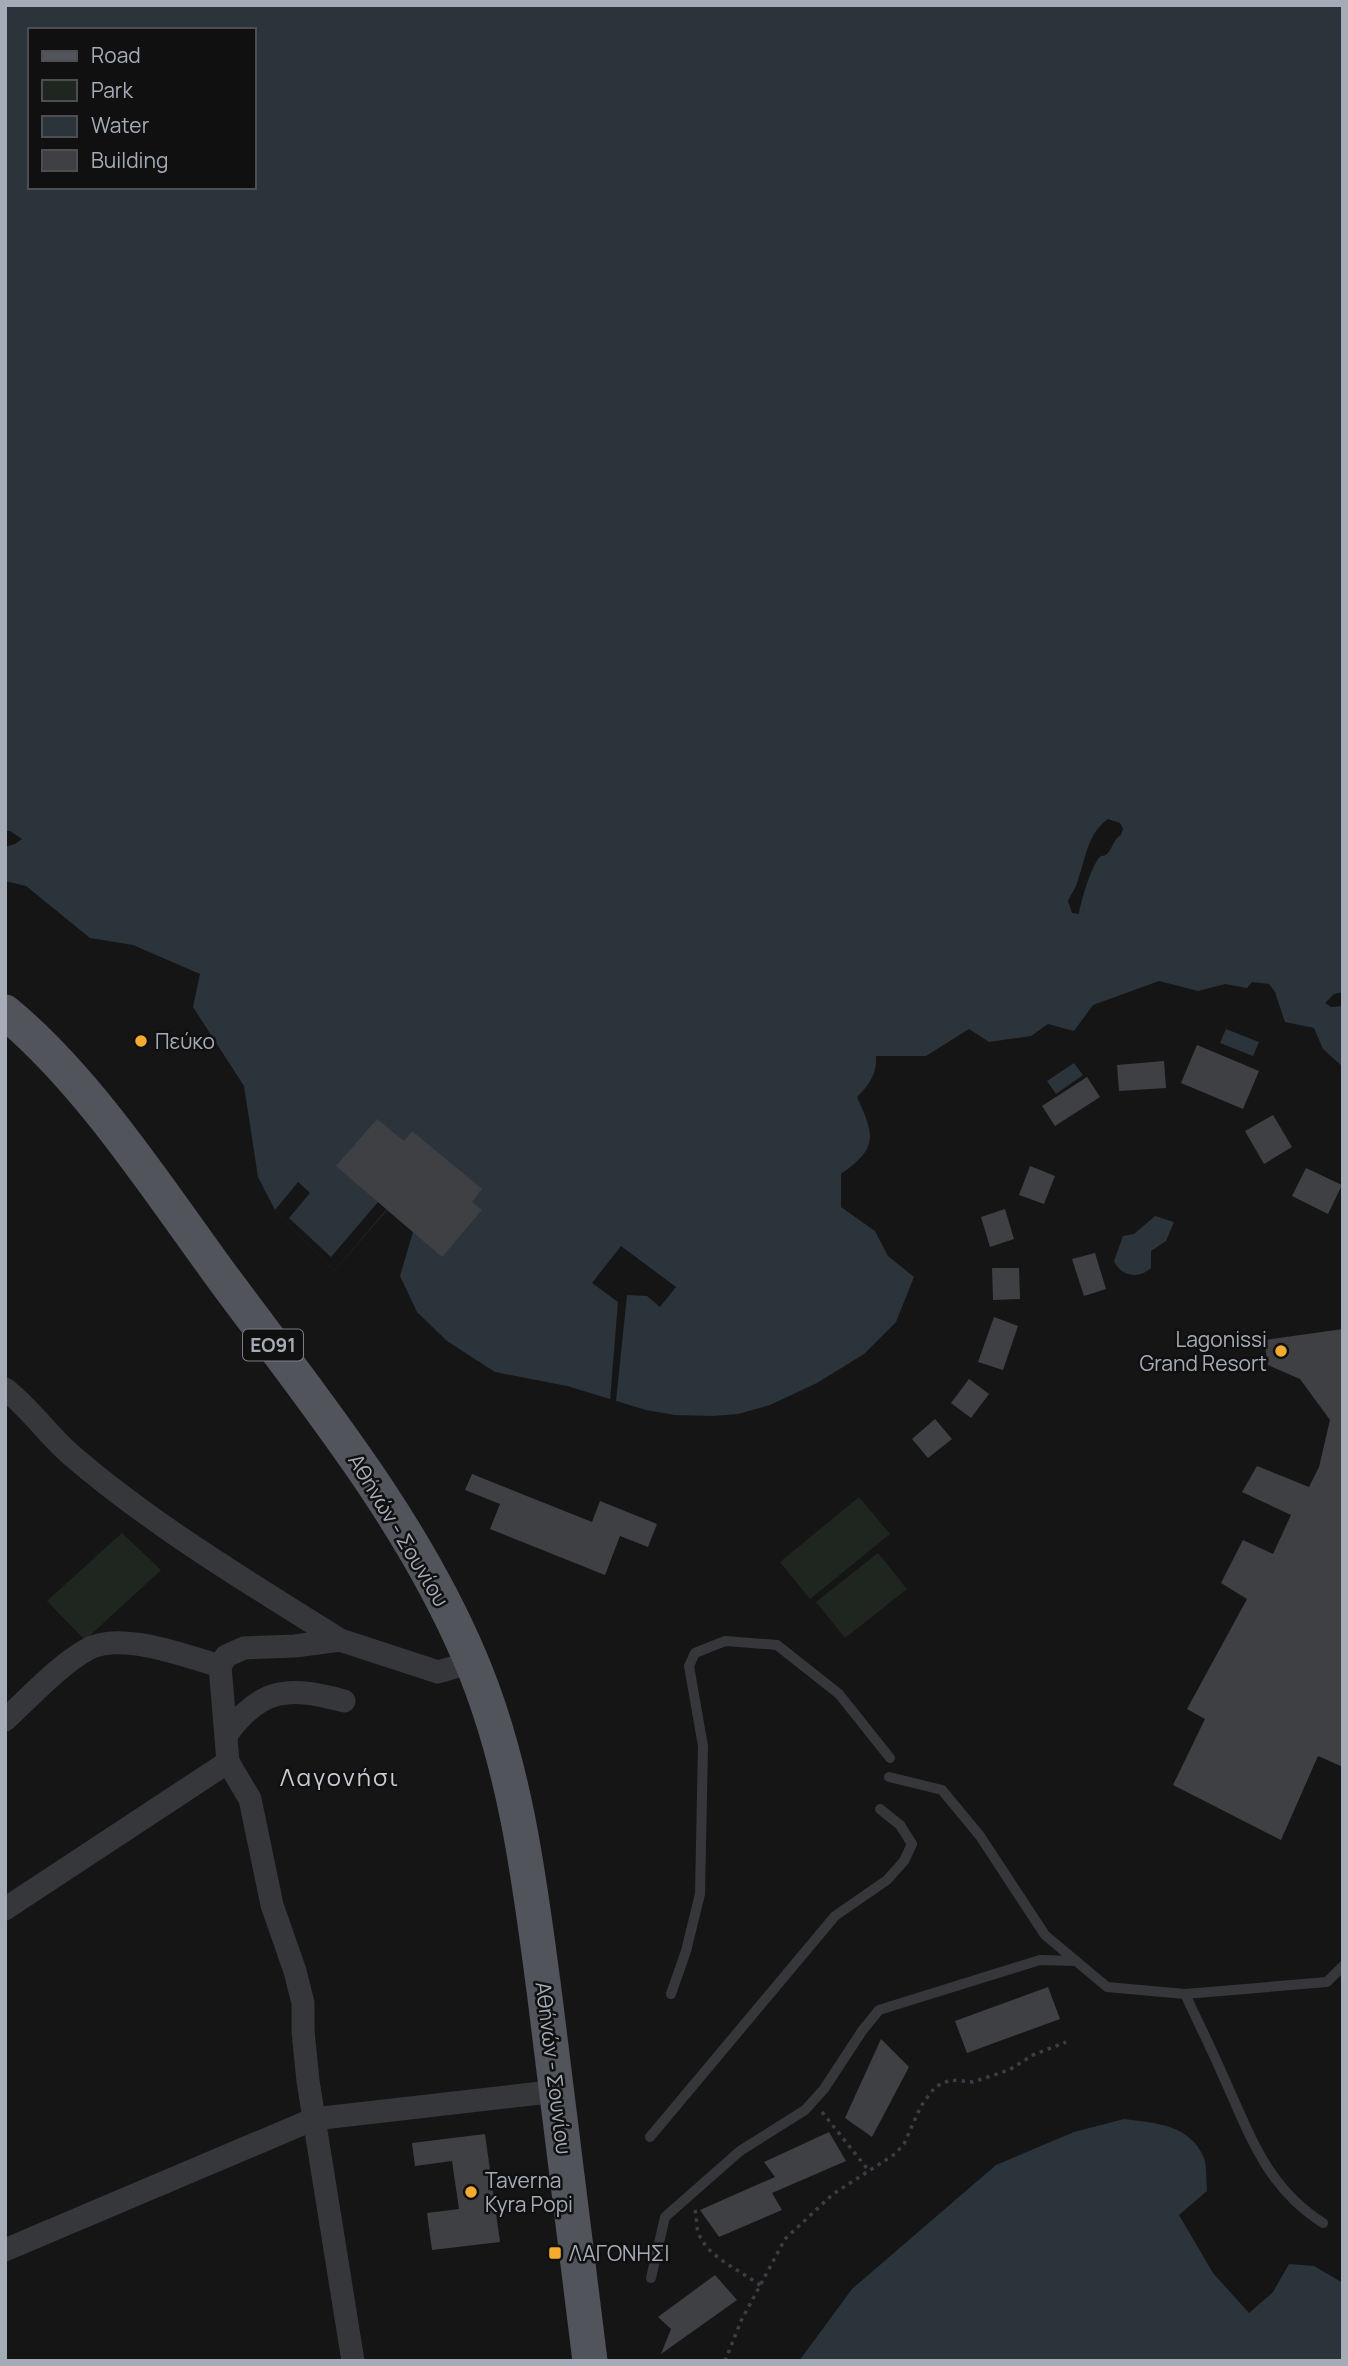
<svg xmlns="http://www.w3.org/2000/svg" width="1348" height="2366" font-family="Manrope,sans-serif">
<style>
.green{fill:#1f261f}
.water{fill:#2a343a;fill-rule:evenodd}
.pier{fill:#151516}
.building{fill:#3e4043}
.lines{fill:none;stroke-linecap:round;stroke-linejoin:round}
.path{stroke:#3b3e42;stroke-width:3.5;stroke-dasharray:3.5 5;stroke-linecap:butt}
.lane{stroke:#35373b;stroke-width:10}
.street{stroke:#35373b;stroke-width:23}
.primary{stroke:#51545b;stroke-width:35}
.poi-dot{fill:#f4ab2f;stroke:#101011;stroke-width:2.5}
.labels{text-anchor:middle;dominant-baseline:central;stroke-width:5;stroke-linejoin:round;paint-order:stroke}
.shield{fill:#101011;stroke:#797d85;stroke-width:2}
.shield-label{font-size:19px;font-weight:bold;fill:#a6acb7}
.poi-label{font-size:21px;fill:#a6acb7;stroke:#101011;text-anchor:start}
.street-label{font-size:21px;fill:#a6acb7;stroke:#101011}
.quarter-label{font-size:24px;letter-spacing:2px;fill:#c7cbd3;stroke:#101011}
</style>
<rect width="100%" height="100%" fill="#151516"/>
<g class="green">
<path d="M859,1497L890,1534L810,1599L780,1562Z"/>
<path d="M122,1533L161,1570L85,1640L47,1601Z"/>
<path d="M878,1553L907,1589L845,1638L816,1602Z"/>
</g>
<g class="water">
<path d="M5,5H1343V992L1334,994L1325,1003L1331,1007L1343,1006V1067L1323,1049L1314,1028L1285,1022L1275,992L1269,984L1252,982L1247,988L1225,984L1198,991L1159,981L1093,1005L1074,1031L1048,1024L1031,1036L989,1042L969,1029L926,1056H876C877,1074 870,1084 857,1097C875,1136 878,1148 841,1174V1207L875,1231L888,1256L914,1277L896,1322L864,1354L817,1383L770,1405L738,1414L713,1416L675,1415L646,1410L567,1386L495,1372L447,1341L417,1312L400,1276L413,1232L387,1210L334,1271L275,1210L258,1177L244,1086L193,1007L200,974L133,945L90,938L26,886L5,881V847L15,844L22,839L10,831H5ZM30,30H254V187H30ZM1108,819L1120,823L1123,829L1121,835C1113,840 1113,847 1108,853C1100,860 1105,851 1098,859C1090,871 1081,900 1079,914L1072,913L1068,901C1071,894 1076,888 1078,880C1086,858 1087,834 1108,819Z"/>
<path d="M1226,1029L1259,1042L1253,1056L1220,1043Z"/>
<path d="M1074,1063L1083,1075L1056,1094L1047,1081Z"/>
<path d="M1155,1216L1174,1222L1166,1241L1151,1251V1268C1139,1279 1121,1277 1114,1261L1123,1236L1134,1234Z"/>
<path d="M1124,2119C1155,2123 1190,2124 1204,2158C1207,2167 1206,2181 1207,2191L1179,2215L1213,2273L1249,2313L1273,2292L1289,2264L1314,2266L1343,2283V2361H799L852,2289L996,2165L1074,2132Z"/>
</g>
<g class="pier">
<path d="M298,1182L310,1193L289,1218L331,1257L378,1202L387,1209L334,1271L275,1210Z"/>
<path d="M621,1246L676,1287L660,1307L647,1296L627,1295L616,1401L610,1400L618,1302L592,1283Z"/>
</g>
<g class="building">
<path d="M1197,1045L1259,1071L1243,1109L1181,1083Z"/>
<path d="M1164,1061L1166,1088L1119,1091L1117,1065Z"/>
<path d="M1087,1077L1100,1097L1055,1126L1042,1106Z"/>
<path d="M1273,1115L1292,1147L1264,1164L1245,1131Z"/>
<path d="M377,1119L404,1141L412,1131L482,1189L472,1202L482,1210L442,1257L336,1166Z"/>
<path d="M1030,1166L1055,1176L1044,1204L1019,1195Z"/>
<path d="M1306,1168L1342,1185L1328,1214L1292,1196Z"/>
<path d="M1005,1209L1014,1239L990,1247L981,1217Z"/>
<path d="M1095,1253L1106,1289L1084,1296L1072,1259Z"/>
<path d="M992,1268H1019L1020,1299L993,1300Z"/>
<path d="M994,1317L1018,1326L1003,1370L978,1362Z"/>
<path d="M1343,1329V1767L1318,1756L1281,1840L1173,1785L1205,1719L1187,1709L1247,1599L1221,1583L1243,1540L1273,1554L1291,1515L1242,1492L1257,1466L1309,1487L1319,1467L1330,1420L1300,1379L1268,1365L1264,1340Z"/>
<path d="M969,1379L989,1394L971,1418L951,1403Z"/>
<path d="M935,1419L952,1439L928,1458L912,1439Z"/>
<path d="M472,1474L592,1522L600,1501L657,1524L648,1547L620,1536L605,1575L490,1529L500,1504L465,1490Z"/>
<path d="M1048,1987L1060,2019L967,2053L955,2021Z"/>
<path d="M881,2039L909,2067L872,2137L845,2118Z"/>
<path d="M829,2132L846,2161L772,2193L782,2210L719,2237L700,2210L775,2177L764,2162Z"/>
<path d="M485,2134L500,2242L432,2250L427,2213L459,2209L452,2161L415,2166L412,2143Z"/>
<path d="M715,2275L737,2300L661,2354L671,2329L658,2317Z"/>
</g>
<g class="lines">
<g class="path">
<path d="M822,2112L869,2171"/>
<path d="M695,2210C697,2217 696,2225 698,2232C707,2258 741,2270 761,2286"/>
<path d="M725,2361L741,2321L785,2239L833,2194L895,2154L904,2144L921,2106L935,2087L950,2080L973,2082L1009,2070L1033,2055L1066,2042"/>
</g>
<g class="lane">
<path d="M889,1777L942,1790L980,1836L1045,1935L1107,1987L1185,1994L1327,1982L1343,1966"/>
<path d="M671,1994L686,1951L700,1894L703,1746L689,1666L695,1653L725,1641L777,1645L839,1694L890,1758"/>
<path d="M1185,1994C1198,2022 1212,2050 1224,2078C1250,2135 1267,2188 1323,2223"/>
<path d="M650,2137L835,1916L887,1880L904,1861L912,1844L900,1825L880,1809"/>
<path d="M651,2278L665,2217L740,2151L805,2110L824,2089L862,2031L879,2010L1040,1960L1076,1961"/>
</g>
<g class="street">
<path d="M5,1389C29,1407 47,1434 70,1454C152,1525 248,1582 340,1640"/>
<path d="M5,1720C30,1697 59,1665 88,1649C121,1631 186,1656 220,1666"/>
<path d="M227,1734C261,1687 290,1686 344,1701"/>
<path d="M228,1762L220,1666L226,1656L244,1648L295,1646L340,1640L438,1672L472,1662"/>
<path d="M5,1909L228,1762L250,1799L272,1905L295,1971L303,2003V2031L308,2081L353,2361"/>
<path d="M5,2250L314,2119L558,2091"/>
</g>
<path class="primary" d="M5,1012C90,1082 161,1194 226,1282C315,1402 411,1519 470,1658C516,1766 530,1883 545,1998C561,2119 576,2240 590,2361"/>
</g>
<g class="poi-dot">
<circle cx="141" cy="1041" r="7"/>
<circle cx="1281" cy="1351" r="7"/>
<circle cx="471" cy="2192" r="7"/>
<rect x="548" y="2246" width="14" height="14" rx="3.5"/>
</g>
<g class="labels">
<rect class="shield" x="243" y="1329.5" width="60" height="31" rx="5"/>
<g class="shield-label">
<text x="273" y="1345">ΕΟ91</text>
</g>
<g class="poi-label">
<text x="155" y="1041">Πεύκο</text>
<text x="1267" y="1339" text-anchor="end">Lagonissi<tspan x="1267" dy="24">Grand Resort</tspan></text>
<text x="485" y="2180">Taverna<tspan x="485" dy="24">Kyra Popi</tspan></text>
<text x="569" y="2253">ΛΑΓΟΝΗΣΙ</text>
</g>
<g class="street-label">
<text transform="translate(399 1530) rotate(59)">Αθήνών - Σουνίου</text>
<text transform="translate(554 2068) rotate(83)">Αθήνών - Σουνίου</text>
</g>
<g class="quarter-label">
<text x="340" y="1776">Λαγονήσι</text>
</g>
</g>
<rect width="1348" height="2366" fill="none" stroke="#a6acb7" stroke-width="14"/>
<rect x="28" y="28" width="228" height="161" fill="#101011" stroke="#4c4e53" stroke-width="2"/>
<rect x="42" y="51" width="35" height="10" fill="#51545b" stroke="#4c4e53" stroke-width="2"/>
<text x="91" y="63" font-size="21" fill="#a6acb7">Road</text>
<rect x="42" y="80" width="35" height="21" fill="#1f261f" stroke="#4c4e53" stroke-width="2"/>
<text x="91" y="98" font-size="21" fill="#a6acb7">Park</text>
<rect x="42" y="116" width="35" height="21" fill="#2a343a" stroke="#4c4e53" stroke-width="2"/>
<text x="91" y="133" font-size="21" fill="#a6acb7">Water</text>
<rect x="42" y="150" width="35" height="21" fill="#3e4043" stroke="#4c4e53" stroke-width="2"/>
<text x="91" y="168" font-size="21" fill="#a6acb7">Building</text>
</svg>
